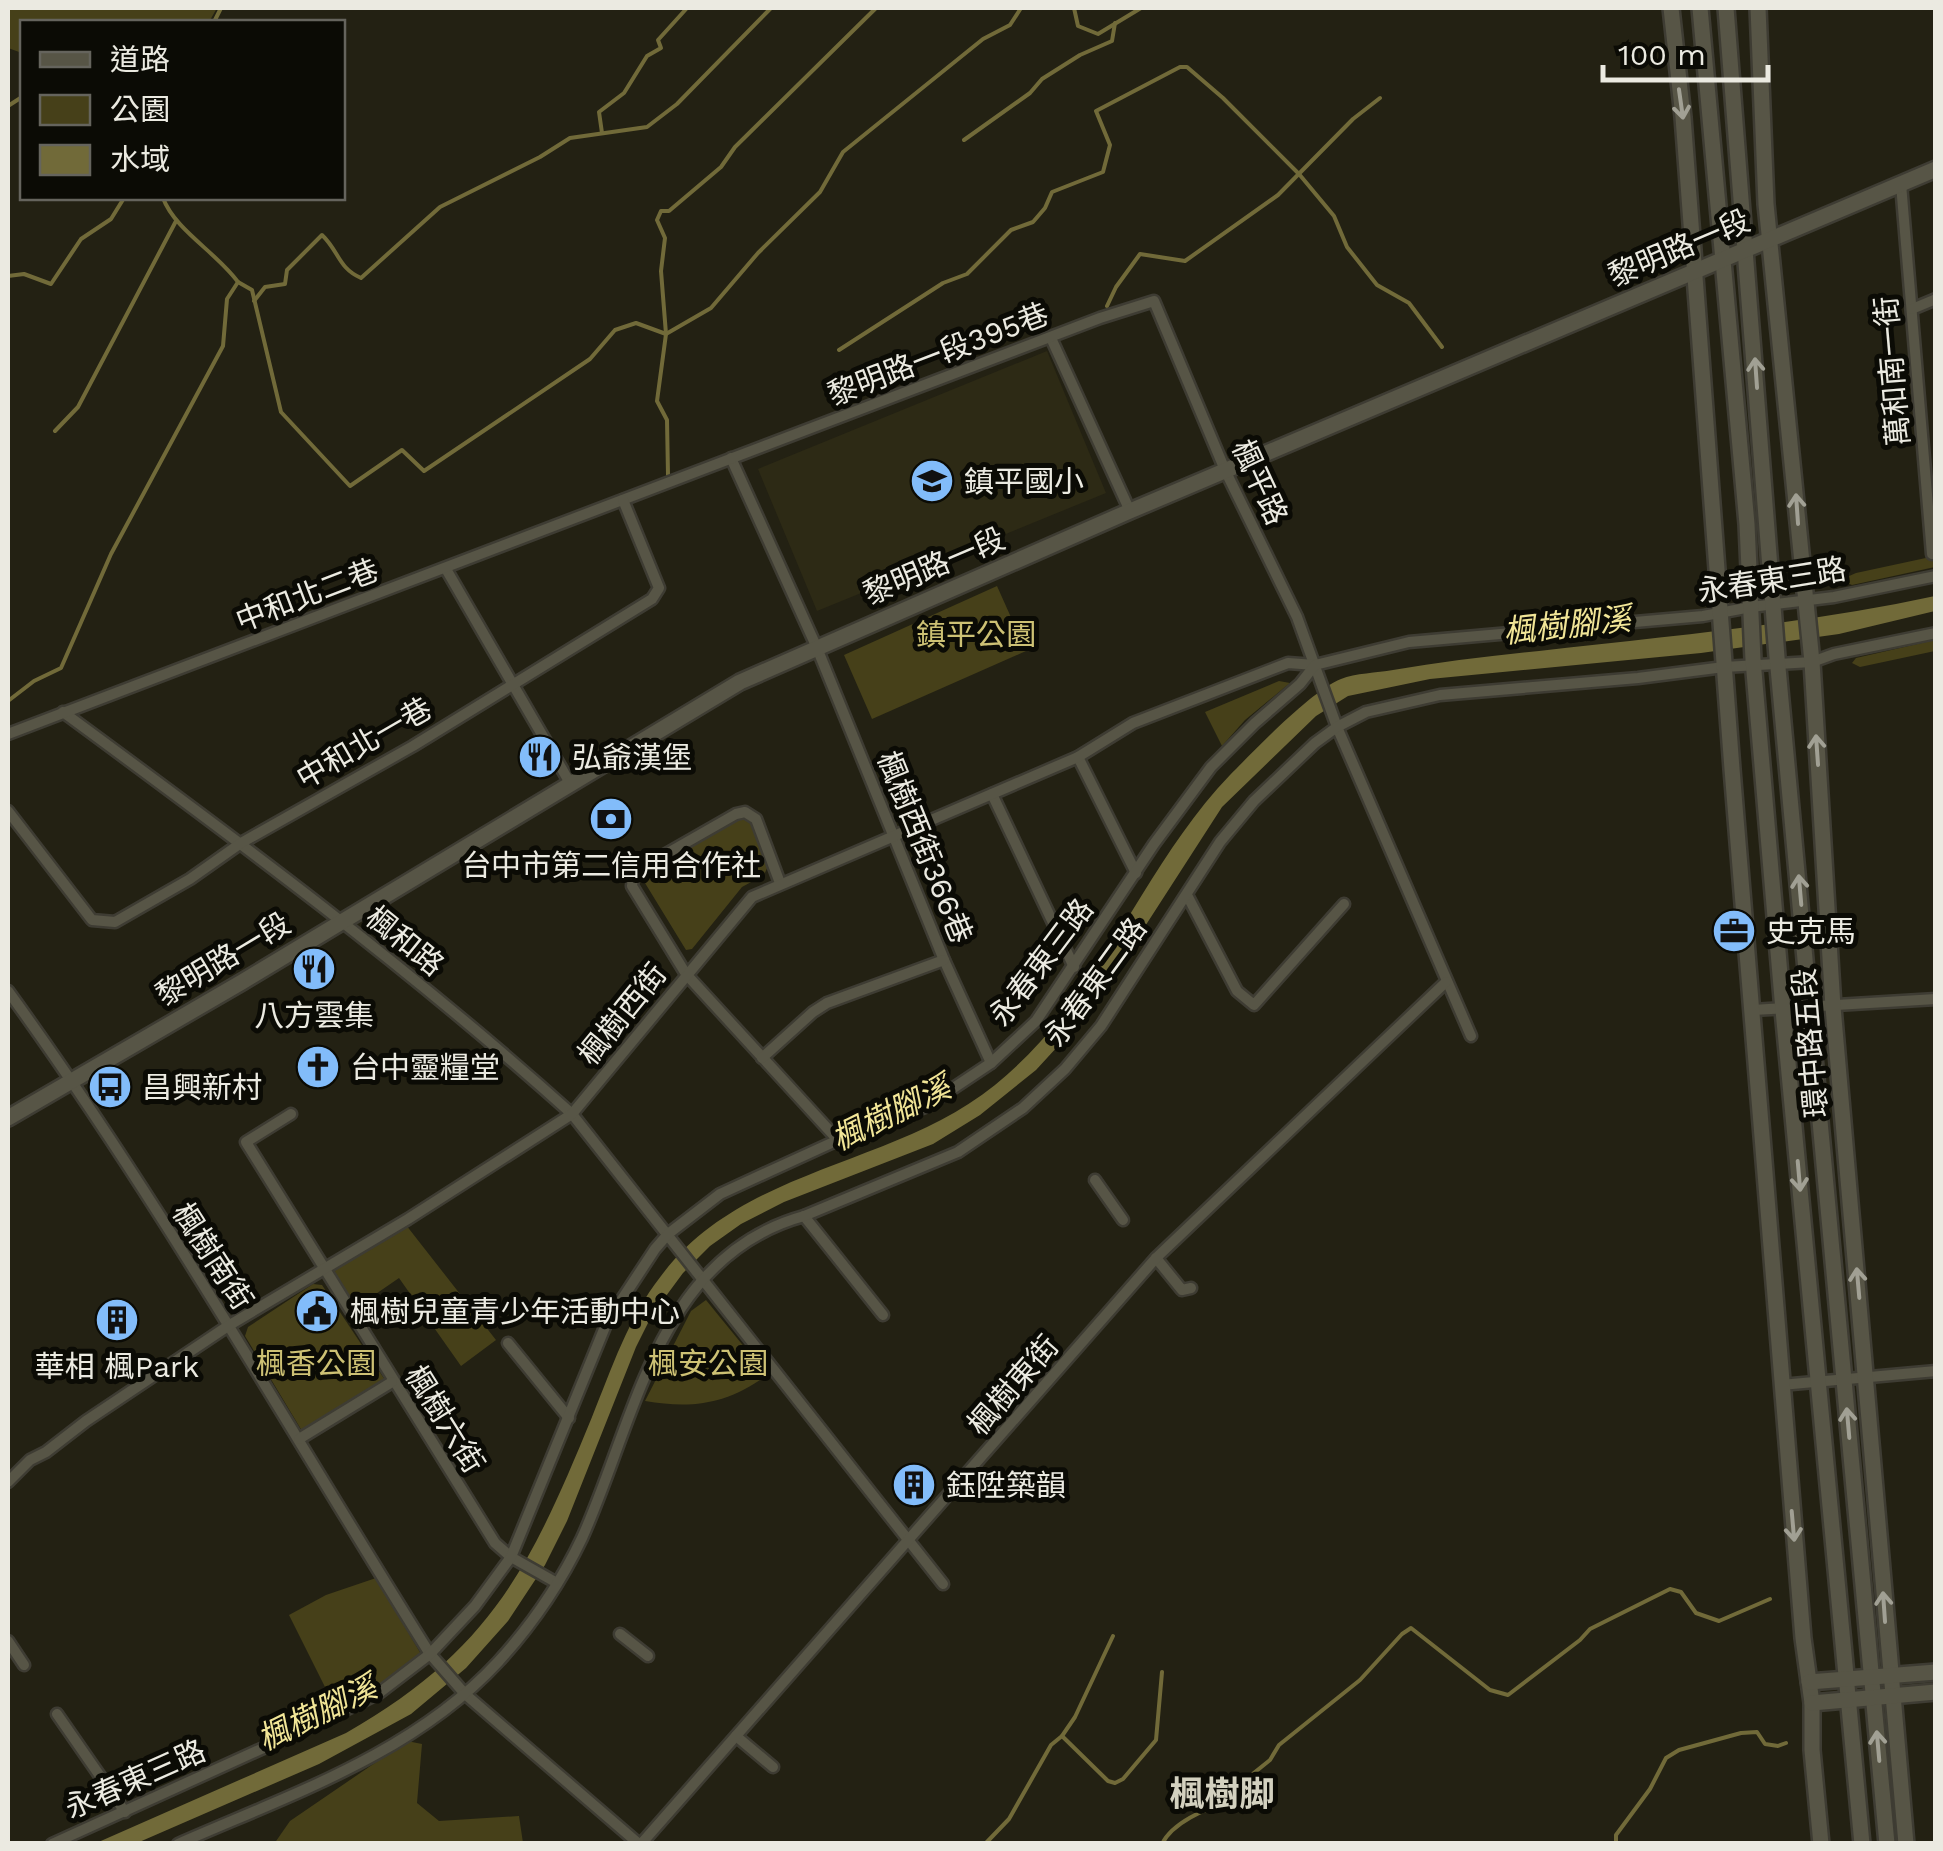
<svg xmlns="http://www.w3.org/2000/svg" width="1943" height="1851" font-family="'Work Sans','Noto Sans TC',sans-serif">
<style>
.built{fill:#2d2a15}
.green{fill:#464019}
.water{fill:#716a39}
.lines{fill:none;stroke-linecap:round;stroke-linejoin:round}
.stream{stroke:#716a39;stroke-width:4}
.street-casing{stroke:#3e3c33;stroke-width:15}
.secondary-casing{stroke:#3e3c33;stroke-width:20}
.street{stroke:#575546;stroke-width:10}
.secondary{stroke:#575546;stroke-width:15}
.oneway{stroke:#a1a094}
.labels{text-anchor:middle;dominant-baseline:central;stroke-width:10;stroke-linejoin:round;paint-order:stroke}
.street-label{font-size:30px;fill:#ebeae1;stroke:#0b0b05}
.poi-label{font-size:30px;fill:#ebeae1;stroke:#0b0b05;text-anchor:start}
.park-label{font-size:30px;fill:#cdc174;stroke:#0b0b05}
.water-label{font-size:32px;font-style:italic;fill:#f1e597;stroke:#0b0b05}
.quarter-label{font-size:35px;font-weight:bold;fill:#d3d1bf;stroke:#0b0b05}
</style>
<rect width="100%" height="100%" fill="#232113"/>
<path class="built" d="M1047,351L1106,493L817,611L758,469Z"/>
<g class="green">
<path d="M8,8H217L209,22H22V53L8,48Z"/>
<path d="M1935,556V567L1852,585L1840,580L1856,573Z"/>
<path d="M997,586L1026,651L872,719L844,655Z"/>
<path d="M1935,640V651L1860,667L1852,663L1856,658Z"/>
<path d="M1279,681L1290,683L1245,720L1222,746L1205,712Z"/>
<path d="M737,820H749L768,866L764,875L742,887L692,949L686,950L645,883L648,873Z"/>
<path d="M406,1225L496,1340L461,1366L399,1278L354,1309L333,1270L396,1228Z"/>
<path d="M313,1284L322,1285L385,1380L302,1431L245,1336L248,1327Z"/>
<path d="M706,1300L767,1375C727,1404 693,1409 645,1401L691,1311Z"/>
<path d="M376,1578L421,1654L373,1690L335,1707L289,1615L326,1595Z"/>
<path d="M407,1741L422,1744L417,1803L439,1821L519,1816L523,1843L274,1844L290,1821Z"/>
</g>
<path class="water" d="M1935,596V611L1839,634L1701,653L1430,679L1348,696L1316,716L1222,807L1091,1010L1036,1070L980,1115L933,1144L784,1202L741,1224L710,1246L683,1273L652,1315L636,1347L567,1521L545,1565L508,1621L466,1668L411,1714L319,1764L137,1843L94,1844L346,1733C491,1650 531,1566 592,1417C612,1368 628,1318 661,1276C743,1166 894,1167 995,1085C1102,998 1139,870 1230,775C1255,750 1311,691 1341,679C1355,673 1377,673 1393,670C1441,662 1490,656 1539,651C1672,636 1805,624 1935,596Z"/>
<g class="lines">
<g class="stream">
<path d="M1074,8L1078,26L1098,34L1141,8"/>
<path d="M214,22L221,8"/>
<path d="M8,106L22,97"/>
<path d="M602,133L599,112L624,93L647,56L661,48L658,40L687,8"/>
<path d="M964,140L1030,93L1042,79L1080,55L1112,41L1115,23"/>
<path d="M163,198C175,230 216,252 238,282"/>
<path d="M8,276L24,274L51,284L81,239L111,219L124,198"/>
<path d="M254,301L265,287L285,284L287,270L322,235C339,251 338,268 361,278L440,207L540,157L570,138L647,127L677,104L771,8"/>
<path d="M1107,306L1116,287L1140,254L1185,261L1278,195L1353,119L1380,98"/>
<path d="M839,350L943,283L967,274L1011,230L1033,222L1045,208L1052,192L1103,172L1110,145L1096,111L1180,67H1187L1223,98L1299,174L1334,216L1347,247L1377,285L1409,303L1442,347"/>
<path d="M55,431L78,407L176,221"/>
<path d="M668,475L667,420L657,401L666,334L661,271L665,238L657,220L661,211H669L721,167L735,147L876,8"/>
<path d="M8,701L34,681L61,668L111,554L223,346L227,299L238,282L252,290L281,412L350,486L402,450L424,471L590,359L615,330L636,323L666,334L711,308L758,253L820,192L843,152L983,39L1010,25L1021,8"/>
<path d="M1062,1736L1108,1781L1115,1783L1123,1779L1156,1740L1162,1672"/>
<path d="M985,1844L1009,1819L1051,1745L1062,1736L1075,1717L1113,1636"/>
<path d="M1162,1844C1172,1823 1206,1808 1227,1803L1239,1785L1270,1760L1279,1745L1360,1680L1402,1634L1411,1628L1490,1690L1508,1695L1580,1640L1590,1629L1670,1589L1681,1592L1696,1613L1719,1621L1770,1599"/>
<path d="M1616,1844V1835L1650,1789L1666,1758L1679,1750L1741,1733L1757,1732L1765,1744L1778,1746L1786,1743"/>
</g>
<g class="street-casing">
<g id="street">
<path d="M1901,184L1932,554"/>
<path d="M1912,309L1936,299"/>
<path d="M1051,338L1130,511"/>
<path d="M731,458L817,648L944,960L991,1063"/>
<path d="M446,569L570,783"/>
<path d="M63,712C237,840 411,969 572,1114L943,1584"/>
<path d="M8,734L1100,318L1154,301L1225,470L1297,617L1337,727L1471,1036"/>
<path d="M1078,757L1136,873"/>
<path d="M992,794L1074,967"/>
<path d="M8,811L92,920L115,922L190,879L241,843L413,746L652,599L659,588L623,500"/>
<path d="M780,883L756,819L745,812L736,814L645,866L633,877L632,886L686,974L838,1140"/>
<path d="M1187,895L1237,991L1254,1005L1344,904"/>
<path d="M8,991C162,1203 291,1433 430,1654L465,1694L639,1844"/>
<path d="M1753,1010L1936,999"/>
<path d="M762,1058L813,1012L827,1003L944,960"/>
<path d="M291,1114L246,1142L495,1543L511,1557L557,1583"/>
<path d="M1095,1180L1123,1220"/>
<path d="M804,1216L883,1315"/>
<path d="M1156,1258L1182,1290L1191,1288"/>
<path d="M508,1343L569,1418"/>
<path d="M1781,1385L1936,1371"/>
<path d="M299,1439L392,1382"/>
<path d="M8,1482L30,1460L46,1452L86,1421L228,1326L408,1219L572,1114L752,897L1078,757L1133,723L1288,663L1315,665"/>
<path d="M620,1634L648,1656"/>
<path d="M8,1641L24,1665"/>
<path d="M57,1714L125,1812"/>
<path d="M736,1736L773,1767"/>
<path d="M52,1844L327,1719L379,1693L430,1654L475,1606L511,1557L607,1322L655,1249L668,1234L720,1194L838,1140L925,1107L991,1063L1036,1021L1154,844L1211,767L1255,723L1300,684L1315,665L1409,642L1703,616L1751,607L1834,597L1936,576"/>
<path d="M178,1844C289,1795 413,1754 498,1662C531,1626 561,1582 582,1538C636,1419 658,1256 804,1216L958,1152L1023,1108L1065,1069L1101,1026L1220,842L1254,801L1315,743L1337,727L1366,712L1440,695L1638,678L1724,667L1812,662L1834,654L1936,633"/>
<path d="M641,1844L1156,1258L1446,982"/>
</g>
</g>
<g class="secondary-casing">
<g id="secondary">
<path d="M1671,8L1683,117L1732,769L1803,1638L1812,1703V1750L1821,1844"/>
<path d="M1700,8L1747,524L1753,660L1783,1010L1862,1844"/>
<path d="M1726,8L1777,657L1887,1844"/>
<path d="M1758,8L1766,204L1812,662L1833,1007L1906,1844"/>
<path d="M8,1118L242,982L740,682L1130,511L1936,169"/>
<path d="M1809,1682L1936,1672"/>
<path d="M1812,1703L1936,1692"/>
</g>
</g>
<use href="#street" class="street"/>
<use href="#secondary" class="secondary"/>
</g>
<defs><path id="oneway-shaft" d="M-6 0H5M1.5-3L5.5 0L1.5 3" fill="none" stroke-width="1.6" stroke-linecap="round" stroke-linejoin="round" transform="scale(2.5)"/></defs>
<g class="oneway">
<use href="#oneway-shaft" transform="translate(1681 104) rotate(82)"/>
<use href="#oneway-shaft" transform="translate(1756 373) rotate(-94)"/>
<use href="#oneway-shaft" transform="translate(1797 509) rotate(-94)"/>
<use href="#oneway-shaft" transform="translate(1817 750) rotate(-94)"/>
<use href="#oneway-shaft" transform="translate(1800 890) rotate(-95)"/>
<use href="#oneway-shaft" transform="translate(1799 1176) rotate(85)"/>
<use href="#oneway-shaft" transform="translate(1858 1283) rotate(-95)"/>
<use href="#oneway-shaft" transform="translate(1848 1423) rotate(-95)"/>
<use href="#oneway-shaft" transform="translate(1793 1526) rotate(85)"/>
<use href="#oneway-shaft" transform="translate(1884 1607) rotate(-94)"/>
<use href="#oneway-shaft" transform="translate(1878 1746) rotate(-95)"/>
</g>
<defs>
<g id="school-disc" transform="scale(2.25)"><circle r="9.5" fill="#82bcfa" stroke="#0b0b05"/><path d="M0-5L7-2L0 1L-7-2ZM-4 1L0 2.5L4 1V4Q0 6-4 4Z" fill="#111"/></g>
<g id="restaurant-disc" transform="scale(2.25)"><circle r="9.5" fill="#82bcfa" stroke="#0b0b05"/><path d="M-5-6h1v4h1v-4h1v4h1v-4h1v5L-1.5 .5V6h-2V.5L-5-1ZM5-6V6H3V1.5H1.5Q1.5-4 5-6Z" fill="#111"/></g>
<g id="bank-disc" transform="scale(2.25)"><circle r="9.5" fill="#82bcfa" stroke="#0b0b05"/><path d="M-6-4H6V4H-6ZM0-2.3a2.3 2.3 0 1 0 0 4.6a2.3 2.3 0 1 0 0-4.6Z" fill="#111"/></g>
<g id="office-disc" transform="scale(2.25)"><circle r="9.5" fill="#82bcfa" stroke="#0b0b05"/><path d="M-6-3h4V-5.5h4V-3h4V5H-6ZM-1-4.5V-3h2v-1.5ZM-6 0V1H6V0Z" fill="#111"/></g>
<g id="church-disc" transform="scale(2.25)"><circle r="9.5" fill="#82bcfa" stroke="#0b0b05"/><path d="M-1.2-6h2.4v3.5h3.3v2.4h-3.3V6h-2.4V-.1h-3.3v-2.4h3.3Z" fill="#111"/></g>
<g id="bus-disc" transform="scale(2.25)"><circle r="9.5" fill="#82bcfa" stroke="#0b0b05"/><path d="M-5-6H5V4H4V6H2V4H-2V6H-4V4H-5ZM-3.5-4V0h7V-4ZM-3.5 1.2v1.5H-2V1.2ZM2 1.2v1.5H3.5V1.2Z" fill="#111"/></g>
<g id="civic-disc" transform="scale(2.25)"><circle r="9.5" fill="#82bcfa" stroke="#0b0b05"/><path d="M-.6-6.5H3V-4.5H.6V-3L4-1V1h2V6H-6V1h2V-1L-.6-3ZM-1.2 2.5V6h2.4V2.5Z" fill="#111"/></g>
<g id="building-disc" transform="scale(2.25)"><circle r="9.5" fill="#82bcfa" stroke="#0b0b05"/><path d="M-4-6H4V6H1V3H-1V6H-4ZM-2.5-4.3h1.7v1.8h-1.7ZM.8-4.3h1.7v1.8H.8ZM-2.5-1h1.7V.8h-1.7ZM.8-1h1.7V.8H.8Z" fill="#111"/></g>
</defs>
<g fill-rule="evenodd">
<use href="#school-disc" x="932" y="481"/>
<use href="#restaurant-disc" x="540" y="757"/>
<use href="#bank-disc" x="611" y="819"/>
<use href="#office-disc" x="1734" y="931"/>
<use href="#restaurant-disc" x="314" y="969"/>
<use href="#church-disc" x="318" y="1067"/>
<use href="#bus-disc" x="110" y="1087"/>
<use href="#civic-disc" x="317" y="1311"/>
<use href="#building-disc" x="117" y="1320"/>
<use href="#building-disc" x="914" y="1485"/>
</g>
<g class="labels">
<g class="street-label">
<text transform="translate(1679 248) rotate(-23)">黎明路一段</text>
<text transform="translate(938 354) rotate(-21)">黎明路一段395巷</text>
<text transform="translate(1892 371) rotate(-95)">萬和南一街</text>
<text transform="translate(1260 482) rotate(65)">楓平路</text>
<text transform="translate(934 566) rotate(-23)">黎明路一段</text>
<text transform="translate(1772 580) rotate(-9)">永春東三路</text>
<text transform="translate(307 595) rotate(-21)">中和北二巷</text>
<text transform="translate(364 743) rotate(-30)">中和北一巷</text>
<text transform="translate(925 847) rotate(68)">楓樹西街366巷</text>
<text transform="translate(405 941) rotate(39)">楓和路</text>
<text transform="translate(223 959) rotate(-31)">黎明路一段</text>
<text transform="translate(1041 962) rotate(-53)">永春東三路</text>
<text transform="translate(1095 982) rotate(-54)">永春東二路</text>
<text transform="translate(622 1014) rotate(-51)">楓樹西街</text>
<text transform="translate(1810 1043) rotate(-95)">環中路五段</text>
<text transform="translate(213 1256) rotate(57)">楓樹南街</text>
<text transform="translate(1013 1385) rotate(-49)">楓樹東街</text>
<text transform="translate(445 1419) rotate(58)">楓樹六街</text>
<text transform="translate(135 1779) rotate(-24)">永春東三路</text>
</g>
<g class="poi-label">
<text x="964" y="481">鎮平國小</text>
<text x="572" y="757">弘爺漢堡</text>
<text x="611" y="865" text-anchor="middle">台中市第二信用合作社</text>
<text x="1766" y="931">史克馬</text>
<text x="314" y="1015" text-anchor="middle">八方雲集</text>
<text x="350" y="1067">台中靈糧堂</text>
<text x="142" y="1087">昌興新村</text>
<text x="350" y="1311">楓樹兒童青少年活動中心</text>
<text x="117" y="1366" text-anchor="middle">華相 楓Park</text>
<text x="946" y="1485">鈺陞築韻</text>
</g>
<g class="park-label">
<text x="976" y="634">鎮平公園</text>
<text x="316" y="1363">楓香公園</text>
<text x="708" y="1363">楓安公園</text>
</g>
<g class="water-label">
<text transform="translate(1567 625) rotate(-6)">楓樹腳溪</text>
<text transform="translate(891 1113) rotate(-26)">楓樹腳溪</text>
<text transform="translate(317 1713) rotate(-26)">楓樹腳溪</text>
</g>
<g class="quarter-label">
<text x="1222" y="1794">楓樹脚</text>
</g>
</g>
<rect width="1943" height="1851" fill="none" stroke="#ebeae1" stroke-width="20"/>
<rect x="20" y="20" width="325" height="180" fill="#0b0b05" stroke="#65645d" stroke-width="2.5"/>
<rect x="40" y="52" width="50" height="15" fill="#575546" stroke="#65645d" stroke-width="2.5"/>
<text x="110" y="70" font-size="30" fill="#ebeae1">道路</text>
<rect x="40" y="95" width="50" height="30" fill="#464019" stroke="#65645d" stroke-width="2.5"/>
<text x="110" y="120" font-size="30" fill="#ebeae1">公園</text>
<rect x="40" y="145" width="50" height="30" fill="#716a39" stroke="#65645d" stroke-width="2.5"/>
<text x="110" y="170" font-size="30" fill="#ebeae1">水域</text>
<path d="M1603 65v15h165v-15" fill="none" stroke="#ebeae1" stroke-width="5"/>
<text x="1618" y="65" font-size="30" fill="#ebeae1" stroke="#0b0b05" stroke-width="8" paint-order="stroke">100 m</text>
</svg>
